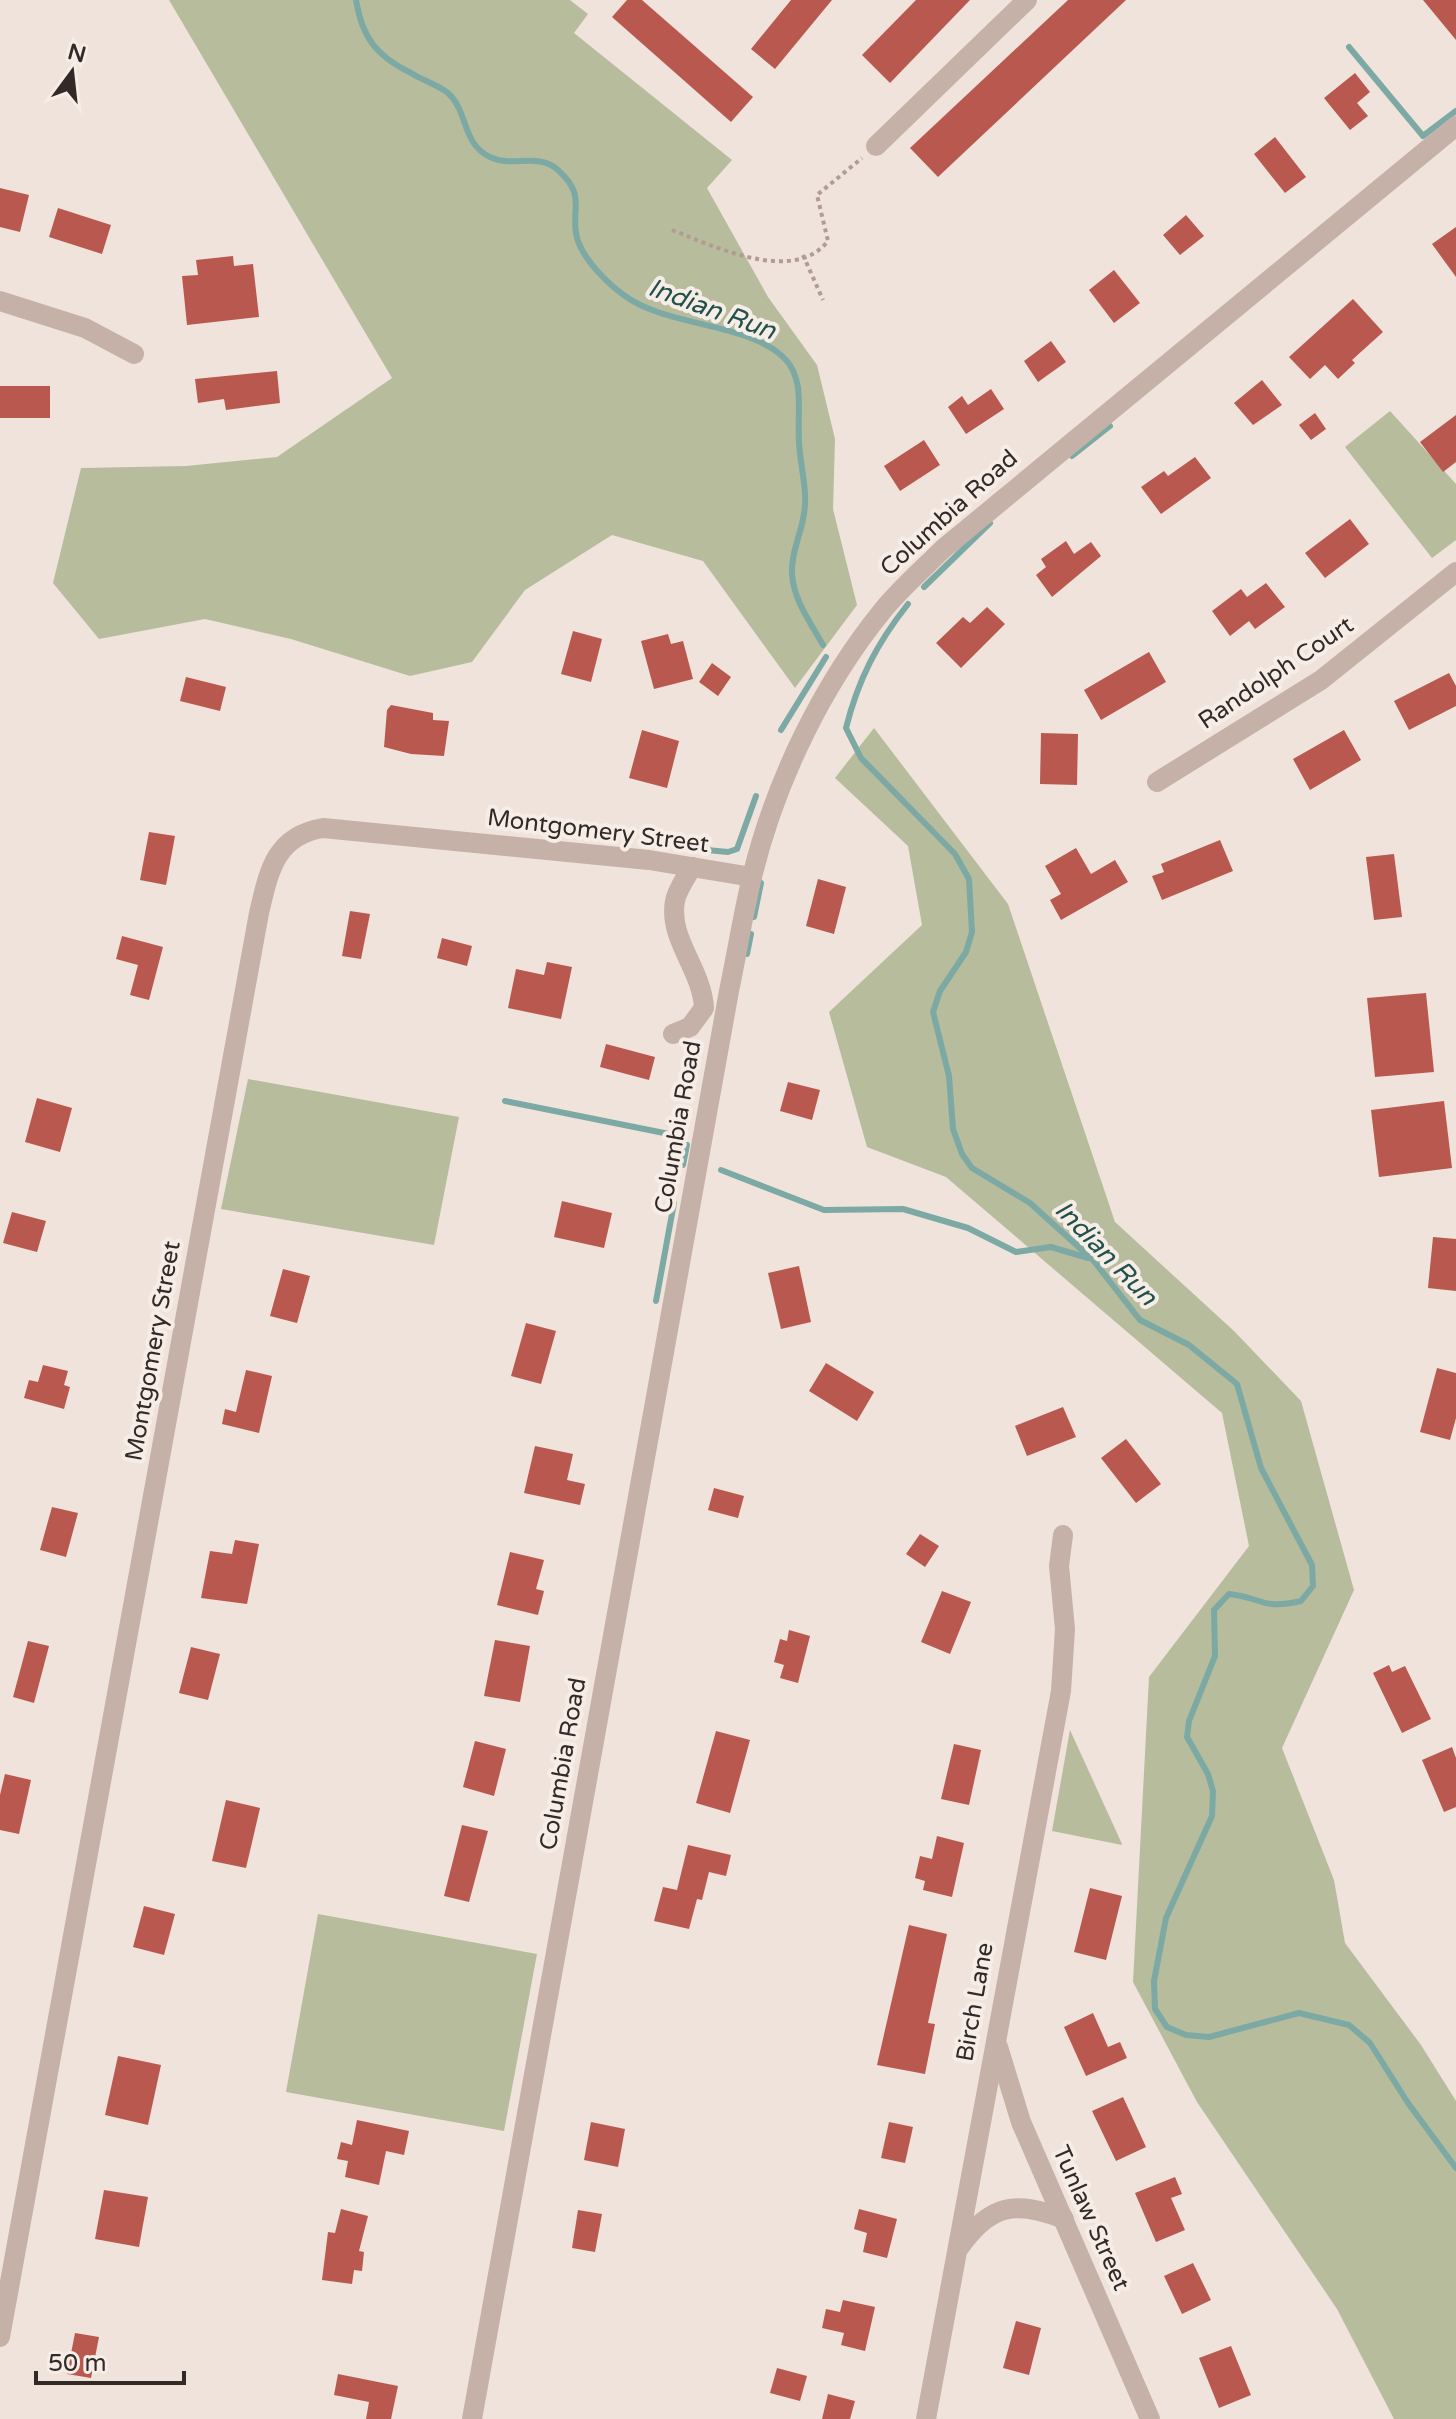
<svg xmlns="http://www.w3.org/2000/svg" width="1456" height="2419" font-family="'Varela Round',sans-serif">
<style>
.green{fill:#b7bc9d}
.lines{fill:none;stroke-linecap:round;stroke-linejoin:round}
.stream{stroke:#7da9a4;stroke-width:6}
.building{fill:#b9584f}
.path{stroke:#b19b93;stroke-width:4;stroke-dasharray:4 4;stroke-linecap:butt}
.minor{stroke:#c6b1a9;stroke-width:20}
.labels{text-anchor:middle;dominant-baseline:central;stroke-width:8;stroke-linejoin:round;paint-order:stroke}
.street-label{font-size:24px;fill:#332a28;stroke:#f7ede7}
.water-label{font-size:26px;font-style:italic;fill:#22514c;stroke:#f7ede7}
</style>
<rect width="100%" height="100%" fill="#efe3db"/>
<g class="green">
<path d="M169,0H570L588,14L574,33L732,160L707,188L768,297L817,365L835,439L833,509L857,605L795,688L703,561L612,535L525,590L472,662L410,676L291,639L205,619L99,639L53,583L81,468L186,466L277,457L392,378Z"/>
<path d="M1390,411L1456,484V540L1432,558L1345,447Z"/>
<path d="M874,728L1008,904L1115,1222L1234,1331L1301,1401L1354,1590L1282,1748L1334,1880L1345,1943L1421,2045L1456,2101V2419H1394L1337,2309L1197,2102L1133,1982L1149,1677L1249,1546L1222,1413L946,1177L867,1147L829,1012L922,925L908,846L835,778Z"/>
<path d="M248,1079L459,1117L434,1245L221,1209Z"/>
<path d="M1070,1730L1122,1844V1845L1052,1831Z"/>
<path d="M318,1914L537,1954L504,2131L286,2092Z"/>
</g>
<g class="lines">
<g class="stream">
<path d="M356,0C362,37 376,56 411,73C422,80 438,85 448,93C469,112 461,143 490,157C512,168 538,152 558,170C589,198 568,211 578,241C585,261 608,284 625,296C667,327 753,323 786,360C793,367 796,377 798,387C800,405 798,424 799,442C800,466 808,489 804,514C801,534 791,553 792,573C793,599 810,622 823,645"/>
<path d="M1349,47L1423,136L1456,111"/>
<path d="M1072,456L1110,426"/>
<path d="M924,587L990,523"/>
<path d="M908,604C877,643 858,680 846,728L861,758L955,854L969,879L972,932L966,952L940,991L933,1012L949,1076L953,1129L962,1154L972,1168L1030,1203L1093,1260L1140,1320L1189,1345L1237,1384L1261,1468L1312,1565L1313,1586L1301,1601C1261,1610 1264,1598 1229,1594L1214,1610L1215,1656L1189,1721L1187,1737L1208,1774L1213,1791L1212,1816L1166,1918L1154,1981L1155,2009L1167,2027L1186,2035L1209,2037L1299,2013L1349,2025L1370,2043L1408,2103L1456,2168"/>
<path d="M781,730L826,657"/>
<path d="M707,850L728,852L737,849L756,796"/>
<path d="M754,917L761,883"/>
<path d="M747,954L751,934"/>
<path d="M505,1101L674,1135"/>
<path d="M683,1165L687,1145"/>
<path d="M721,1170L824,1210L903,1209L968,1228L1016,1252L1051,1247L1088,1258"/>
<path d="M656,1301L674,1203"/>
</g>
</g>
<g class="building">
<path d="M627,0H642L753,97L731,122L612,17Z"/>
<path d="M791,0H832L775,69L751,49Z"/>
<path d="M916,0H970L890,83L862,55Z"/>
<path d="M1068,0H1126L938,177L910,148Z"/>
<path d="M1423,0H1456V40Z"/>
<path d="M1355,73L1370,92L1357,103L1368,116L1350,130L1324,98Z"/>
<path d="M1275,137L1306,177L1285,193L1254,154Z"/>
<path d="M0,188L29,195L20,232L0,227Z"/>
<path d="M58,208L111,225L102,254L49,237Z"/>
<path d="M1186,215L1204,236L1180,255L1163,235Z"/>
<path d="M1456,227V277L1432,244Z"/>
<path d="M233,256L234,266L253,264L259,317L187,325L182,276L198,275L196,260Z"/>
<path d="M1114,270L1140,303L1114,323L1089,290Z"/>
<path d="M1353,299L1383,332L1352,360L1355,363L1338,379L1325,365L1310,379L1289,357Z"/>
<path d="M1051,341L1066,362L1038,382L1024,361Z"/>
<path d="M277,371L280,403L226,410L224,399L198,403L195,379Z"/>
<path d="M1262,380L1282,405L1253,425L1234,403Z"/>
<rect x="0" y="386" width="50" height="32"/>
<path d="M991,389L1004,409L966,434L948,407L962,396L968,405Z"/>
<path d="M1315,413L1326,429L1311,440L1299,425Z"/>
<path d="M1456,415V462L1443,472L1420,442Z"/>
<path d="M924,440L940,465L900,491L884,466Z"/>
<path d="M1195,457L1211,478L1161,514L1141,487L1164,471L1168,476Z"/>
<path d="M1350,519L1369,544L1325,578L1305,553Z"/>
<path d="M1066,541L1074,554L1091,542L1101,556L1052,597L1036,575L1046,567L1041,559Z"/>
<path d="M1266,583L1285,607L1255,629L1249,621L1230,636L1212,611L1241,589L1247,597Z"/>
<path d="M987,607L1005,624L961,668L936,643L963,617L970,623Z"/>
<path d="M573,631L602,639L591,682L561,674Z"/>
<path d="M668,634L671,644L683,641L693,679L654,689L641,641Z"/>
<path d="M1149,652L1166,682L1101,720L1084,690Z"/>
<path d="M712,663L731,677L718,696L699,682Z"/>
<path d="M1449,673L1456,686V706L1409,730L1394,701Z"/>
<path d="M186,677L226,687L220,711L180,701Z"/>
<path d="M391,705L433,713V720L449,721L444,756L411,754L384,747L387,710Z"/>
<path d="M642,730L679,741L667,788L629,778Z"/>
<path d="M1344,730L1361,760L1310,790L1293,759Z"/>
<path d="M1041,733L1078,734L1077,785L1040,784Z"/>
<path d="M149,832L175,836L166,885L140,880Z"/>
<path d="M1220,840L1233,871L1162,900L1152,876L1164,872L1161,864Z"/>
<path d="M1076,848L1091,874L1115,860L1128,882L1061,920L1050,900L1061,894L1045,866Z"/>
<path d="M1394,854L1402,917L1374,920L1366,857Z"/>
<path d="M818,879L846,887L834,934L806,926Z"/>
<path d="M350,911L370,914L361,959L342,956Z"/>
<path d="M122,936L163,947L149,1000L130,995L138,965L116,959Z"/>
<path d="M442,938L472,946L467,966L437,958Z"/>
<path d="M547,962L572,967L561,1019L508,1008L516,969L544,975Z"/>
<path d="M1426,993L1434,1072L1375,1077L1367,998Z"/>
<path d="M606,1044L655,1057L649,1080L600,1067Z"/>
<path d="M788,1082L820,1090L812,1120L780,1111Z"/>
<path d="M37,1098L72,1108L60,1152L25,1142Z"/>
<path d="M1444,1101L1452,1168L1379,1177L1371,1110Z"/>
<path d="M562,1201L612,1213L604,1248L554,1237Z"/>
<path d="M12,1212L46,1221L37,1252L3,1243Z"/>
<path d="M1433,1237L1456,1239V1291L1428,1288Z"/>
<path d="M799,1266L811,1322L781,1329L768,1273Z"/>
<path d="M283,1269L310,1276L297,1323L270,1316Z"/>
<path d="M526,1323L556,1331L541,1384L511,1376Z"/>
<path d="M826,1363L874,1392L857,1421L809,1391Z"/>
<path d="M43,1365L68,1371L64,1385L70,1387L64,1409L24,1398L29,1380L38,1382Z"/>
<path d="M1437,1368L1456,1373V1418L1450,1440L1420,1432Z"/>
<path d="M246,1370L272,1376L259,1433L222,1424L225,1409L236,1412Z"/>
<path d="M1063,1407L1076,1437L1027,1456L1015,1426Z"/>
<path d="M1126,1439L1161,1484L1136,1503L1101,1458Z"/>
<path d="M535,1446L573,1454L567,1480L585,1484L580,1505L524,1493Z"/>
<path d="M714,1488L744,1496L738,1518L708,1510Z"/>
<path d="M52,1507L78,1513L66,1557L40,1550Z"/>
<path d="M920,1534L939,1546L925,1567L906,1554Z"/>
<path d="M235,1540L259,1544L247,1604L201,1598L210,1551L232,1554Z"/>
<path d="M510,1552L544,1560L536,1589L544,1591L538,1615L497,1605Z"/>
<path d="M942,1591L971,1602L950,1654L921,1642Z"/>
<path d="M789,1630L810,1636L798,1683L780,1678L784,1665L774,1662L780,1639L787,1641Z"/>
<path d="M495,1640L530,1646L520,1702L484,1696Z"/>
<path d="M28,1641L49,1646L34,1703L13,1697Z"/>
<path d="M191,1647L220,1654L208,1700L179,1693Z"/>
<path d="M1389,1665L1392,1672L1405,1666L1431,1719L1402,1733L1373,1673Z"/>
<path d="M716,1731L750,1740L730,1813L696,1803Z"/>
<path d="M475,1741L506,1749L494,1796L463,1787Z"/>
<path d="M954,1744L981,1750L969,1805L941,1799Z"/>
<path d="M1452,1747L1456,1758V1807L1444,1812L1422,1760Z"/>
<path d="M5,1774L31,1780L19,1834L0,1830V1795Z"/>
<path d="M226,1800L260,1808L246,1868L212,1861Z"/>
<path d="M462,1825L488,1831L469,1902L444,1896Z"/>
<path d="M937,1836L964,1843L952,1897L923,1890L925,1881L915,1878L920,1856L932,1859Z"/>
<path d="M688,1845L731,1855L726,1876L709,1872L702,1900L697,1899L689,1929L654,1921L663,1887L677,1890Z"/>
<path d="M1090,1888L1122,1896L1106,1960L1074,1952Z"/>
<path d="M144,1906L175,1914L164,1955L133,1947Z"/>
<path d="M909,1925L947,1934L928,2023L935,2024L925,2074L877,2065Z"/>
<path d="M1093,2013L1108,2047L1120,2042L1127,2058L1086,2076L1064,2027Z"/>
<path d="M118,2056L161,2065L148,2125L105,2115Z"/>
<path d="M1123,2097L1146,2147L1116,2161L1092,2111Z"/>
<path d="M357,2120L409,2131L404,2155L386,2151L379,2185L345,2177L348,2161L337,2159L341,2142L352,2145Z"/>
<path d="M591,2122L625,2129L618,2167L584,2160Z"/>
<path d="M889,2122L913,2127L905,2163L881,2158Z"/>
<path d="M1175,2177L1182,2194L1171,2198L1185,2230L1156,2242L1135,2193Z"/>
<path d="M104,2190L148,2197L139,2247L95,2239Z"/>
<path d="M341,2209L368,2216L359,2251L364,2252L362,2271L354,2270L352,2284L322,2280L328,2232L335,2233Z"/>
<path d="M859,2209L897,2219L887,2258L863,2252L867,2233L854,2229Z"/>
<path d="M578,2210L602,2214L595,2252L572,2248Z"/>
<path d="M1193,2263L1211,2300L1182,2314L1164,2276Z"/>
<path d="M843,2300L875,2307L865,2351L841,2345L844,2333L822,2328L826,2309L840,2312Z"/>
<path d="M1016,2321L1041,2328L1029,2375L1003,2368Z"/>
<path d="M75,2333L99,2337L91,2378L67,2374Z"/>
<path d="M1231,2346L1251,2395L1219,2408L1199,2358Z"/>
<path d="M777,2368L807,2376L800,2401L770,2393Z"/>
<path d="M338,2374L398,2386L391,2419H366L369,2402L334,2395Z"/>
<path d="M828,2394L855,2401L850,2419H822Z"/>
</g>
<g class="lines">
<g class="path">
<path d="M672,230C713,246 793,285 828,241L817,195L862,158"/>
<path d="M803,255L823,300"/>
</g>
<g class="minor">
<path d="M876,146L1027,0"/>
<path d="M0,301L85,328L134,354"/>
<path d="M1157,782L1321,680L1456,572"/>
<path d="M673,1034L690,1027L704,1008C702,969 668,939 675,901C677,890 686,877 692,867"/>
<path d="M998,2047L1021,2122L1150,2419"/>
<path d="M959,2248C990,2204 1015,2200 1064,2219"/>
<path d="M0,2337L259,913C269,871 275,836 323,828L649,860L752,877"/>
<path d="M472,2419L729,991C737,953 743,914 752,877C775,782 822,685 883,610C901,588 923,569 943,549L1456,126"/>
<path d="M926,2419L1061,1691L1065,1629L1059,1566L1063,1535"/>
</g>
</g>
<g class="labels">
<g class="street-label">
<text transform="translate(949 513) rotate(-42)">Columbia Road</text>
<text transform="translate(1276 673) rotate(-34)">Randolph Court</text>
<text transform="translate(598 831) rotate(7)">Montgomery Street</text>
<text transform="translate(678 1127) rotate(-80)">Columbia Road</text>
<text transform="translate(153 1351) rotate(-80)">Montgomery Street</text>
<text transform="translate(563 1764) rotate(-80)">Columbia Road</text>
<text transform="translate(975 2002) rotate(-80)">Birch Lane</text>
<text transform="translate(1091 2218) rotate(66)">Tunlaw Street</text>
</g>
<g class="water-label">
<text transform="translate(712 309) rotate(20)">Indian Run</text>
<text transform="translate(1106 1253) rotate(46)">Indian Run</text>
</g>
</g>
<g transform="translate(72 72) rotate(15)" stroke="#f7ede7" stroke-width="6" paint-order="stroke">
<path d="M0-6L14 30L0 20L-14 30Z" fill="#332a28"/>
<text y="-12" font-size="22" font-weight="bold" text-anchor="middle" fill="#332a28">N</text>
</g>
<path d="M36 2371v12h148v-12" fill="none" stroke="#332a28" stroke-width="4"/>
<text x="48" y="2371" font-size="24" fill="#332a28" stroke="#f7ede7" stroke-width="6" paint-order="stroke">50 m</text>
</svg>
